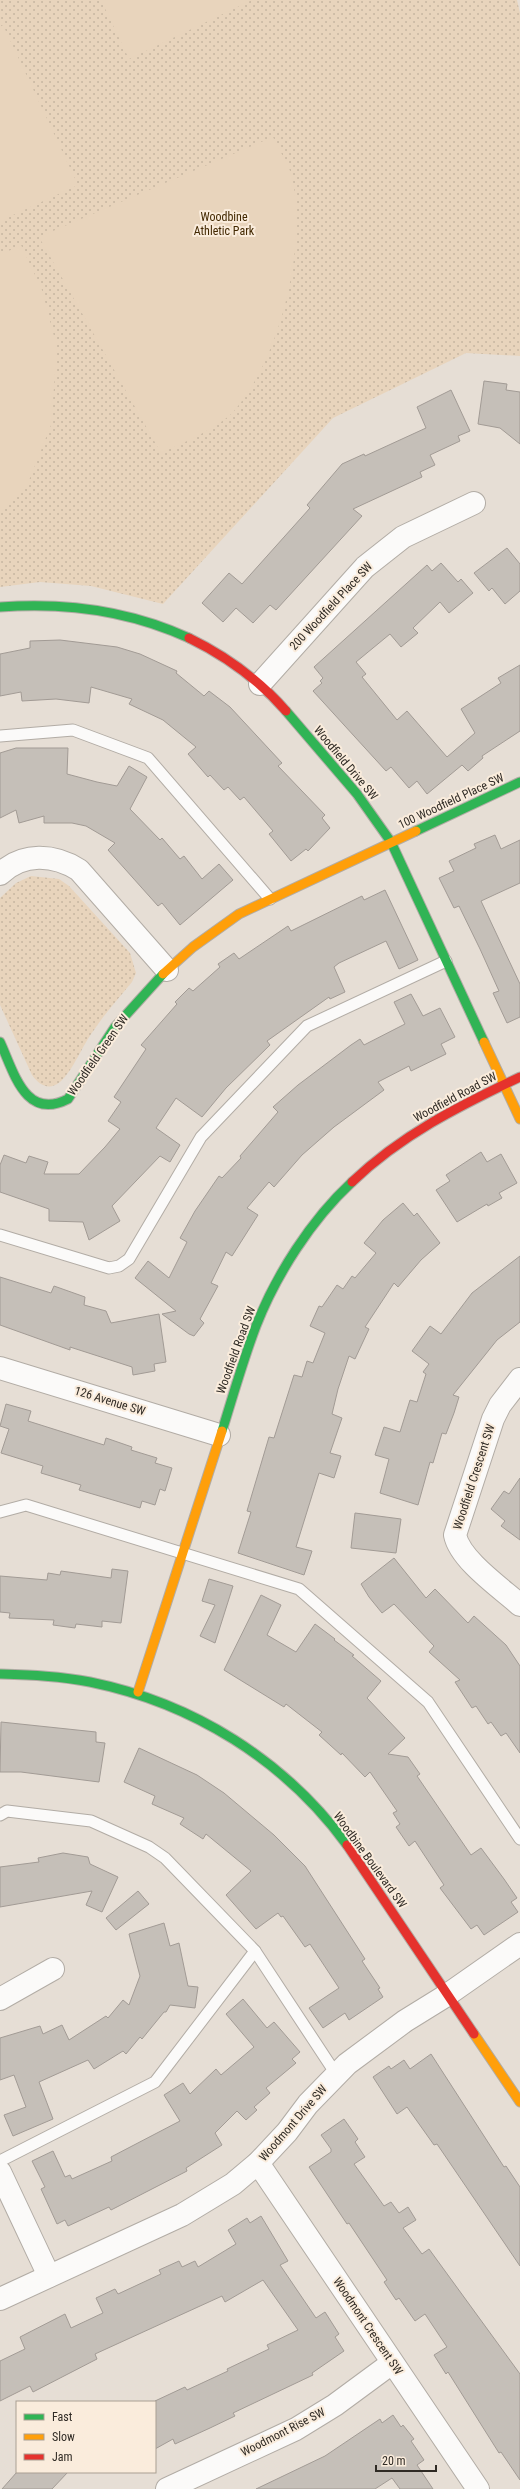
<svg xmlns="http://www.w3.org/2000/svg" width="520" height="2489" font-family="'Roboto Condensed',sans-serif">
<style>
.park{fill:url(#park-dots)}
.pitch{fill:#e8d4bc}
.building{fill:#c5bfb8;stroke:#a29b95}
.lines{fill:none;stroke-linecap:round;stroke-linejoin:round}
.lane-casing{stroke:#b2aca5;stroke-width:13}
.street-casing{stroke:#b2aca5;stroke-width:24}
.fast-casing{stroke:#b2aca5;stroke-width:11}
.slow-casing{stroke:#b2aca5;stroke-width:11}
.jam-casing{stroke:#b2aca5;stroke-width:11}
.lane{stroke:#fbfaf9;stroke-width:11}
.street{stroke:#fbfaf9;stroke-width:22}
.fast{stroke:#30b455;stroke-width:9}
.slow{stroke:#ff9f0a;stroke-width:9}
.jam{stroke:#e5322d;stroke-width:9}
.labels{text-anchor:middle;dominant-baseline:central;stroke-width:4;stroke-linejoin:round;paint-order:stroke}
.park-label{font-size:12px;fill:#422800;stroke:#faecdc}
.street-label{font-size:12px;fill:#302b25;stroke:#faecdc}
</style>
<defs>
<pattern id="park-dots" width="8" height="8" patternUnits="userSpaceOnUse"><rect width="8" height="8" fill="#e8d4bc"/><path d="M2 2h.1M6 6h.1" fill="none" stroke="#c7b6a1" stroke-width="1.8" stroke-linecap="round"/></pattern>
</defs>
<rect width="100%" height="100%" fill="#e6ded5"/>
<g class="park">
<path d="M0,0H517L520,13V356L466,353L333,418L163,604L91,586L40,582L0,587Z"/>
<path d="M31,876L59,879L69,886L130,953L136,973L132,982C119,998 105,1013 94,1030C83,1044 73,1071 60,1082C49,1091 39,1085 32,1075L0,1005V898L16,883Z"/>
</g>
<g class="pitch">
<path d="M101,0H252L129,59Z"/>
<path d="M3,25L78,185L0,221V27Z"/>
<path d="M273,137C279,151 291,167 293,182C306,250 280,358 234,411C220,427 181,444 161,453L39,237Z"/>
<path d="M21,245L42,290L57,348L51,425L28,483L0,511V255Z"/>
</g>
<g class="building">
<path d="M484,381L507,384L506,390L520,392V444L500,428L478,424Z"/>
<path d="M451,390L470,431L458,436L460,441L430,455L435,465L420,472L422,477L353,509L362,516L276,610L270,605L253,623L236,608L223,622L202,603L229,573L242,584L310,508L307,505L342,464L364,454L365,456L426,428L417,407Z"/>
<path d="M507,548L520,564V591L505,604L492,588L489,591L474,573Z"/>
<path d="M441,563L458,582L461,579L473,593L449,613L440,602L413,628L418,633L401,647L390,634L356,662L366,674L362,677L397,720L407,711L447,757L475,733L461,709L501,683L498,678L520,665V731L482,756L483,758L468,771L462,765L427,794L417,781L409,788L391,767L386,771L313,691L322,683L320,681L323,678L314,667L427,565L432,571Z"/>
<path d="M60,640L117,647L140,654L177,671L176,673L204,696L209,691L230,707L282,763L278,766L325,815L322,818L330,828L308,851L306,849L291,861L269,834L273,831L244,797L240,800L228,787L224,790L210,775L208,777L188,754L196,747L163,720L129,704L132,699L91,687L89,703L56,699L22,701L21,692L0,696V654L30,648V641Z"/>
<path d="M16,748H68L67,774L97,782L117,786L129,766L147,777L130,809L160,840L162,838L180,859L184,856L202,879L219,864L233,880L180,925L162,903L158,906L108,850L115,843L86,826L72,823H44V816L19,823L16,810L0,818V753Z"/>
<path d="M495,835L501,849L520,840V883L481,901L520,984V1017L507,1023L493,993L499,991L480,949L459,906L454,908L439,878L454,871L449,861L476,848L474,844Z"/>
<path d="M385,890L418,960L399,969L386,941L339,963L334,967L345,992L330,999L329,997L267,1041L270,1045L226,1088L202,1117L176,1098L156,1128L180,1145L170,1162L160,1156L112,1206L120,1221L89,1240L83,1222L49,1221V1209L0,1192V1165L4,1155L26,1163L29,1156L48,1162L44,1174H79L105,1147L120,1129L108,1121L121,1102L114,1097L146,1049L141,1045L177,1004L175,1002L189,988L193,991L220,967L218,964L234,953L239,959L288,926L291,931L362,896L364,900Z"/>
<path d="M411,994L423,1016L440,1008L455,1037L441,1044L446,1054L411,1071L409,1066L378,1082L384,1090L334,1127L302,1155L274,1187L269,1182L247,1208L258,1215L232,1256L226,1252L211,1283L218,1286L200,1319L204,1323L194,1336L189,1334L162,1314L176,1311L135,1278L148,1261L169,1278L187,1242L180,1238L195,1211L219,1176L222,1178L241,1158L240,1156L278,1112L273,1107L298,1085L351,1045L360,1039L364,1045L405,1024L394,1002Z"/>
<path d="M481,1152L487,1162L501,1154L517,1183L499,1193L502,1198L488,1206L487,1204L457,1222L436,1190L450,1181L446,1175Z"/>
<path d="M403,1203L414,1216L417,1213L440,1243L421,1260L398,1287L394,1283L365,1327L369,1329L355,1359L349,1356L338,1389L332,1414L342,1418L330,1453L341,1456L334,1478L319,1473L296,1547L312,1551L304,1575L238,1553L251,1512L247,1511L269,1437L274,1438L294,1375L302,1377L307,1361L313,1363L325,1333L310,1326L319,1306L322,1307L337,1285L343,1289L352,1276L355,1278L376,1253L364,1243L383,1220Z"/>
<path d="M520,1256V1322L497,1340L453,1395L459,1397L454,1413L446,1434L442,1433L433,1463L430,1462L418,1505L380,1493L389,1459L375,1455L384,1427L400,1432L410,1400L417,1402L426,1374L423,1372L429,1364L412,1351L430,1326L441,1334L472,1293Z"/>
<path d="M0,1277L51,1293L54,1286L85,1297L84,1305L106,1311L111,1323L159,1314L166,1362L154,1364L155,1371L133,1375L132,1367L70,1347V1350L0,1325Z"/>
<path d="M6,1404L31,1411L28,1421L104,1445L106,1438L132,1447L131,1450L157,1458L155,1463L172,1468L165,1491L160,1489L155,1505L142,1501L140,1508L79,1490L81,1485L41,1473L43,1466L1,1453L9,1429L0,1426Z"/>
<path d="M520,1478V1540L501,1526L505,1521L491,1509L504,1491L509,1494Z"/>
<path d="M355,1513L401,1519L396,1553L351,1548Z"/>
<path d="M394,1558L426,1598L435,1589L468,1623L474,1616L506,1645L520,1666V1753L506,1733L501,1736L491,1722L488,1724L476,1706L472,1708L455,1682L460,1680L429,1652L434,1646L394,1604L382,1613L369,1597L361,1584Z"/>
<path d="M112,1569L128,1571L121,1623L102,1621V1627L76,1624L75,1628L53,1625L54,1620L9,1618L10,1613L0,1612V1576L47,1580L48,1573L60,1575L61,1571L111,1578Z"/>
<path d="M209,1579L233,1586L215,1643L200,1636L215,1605L202,1601Z"/>
<path d="M261,1595L281,1605L267,1635L296,1652L315,1624L335,1639L334,1640L354,1655L352,1656L381,1681L367,1698L405,1738L388,1754L408,1757L420,1774L417,1776L471,1855L481,1848L504,1879L517,1898L511,1902L518,1912L484,1935L477,1925L471,1929L440,1888L444,1885L415,1841L409,1846L396,1827L400,1824L393,1813L397,1811L370,1772L365,1777L342,1753L341,1755L319,1735L322,1732L286,1704L284,1707L224,1670Z"/>
<path d="M1,1722L96,1732V1742L105,1743L99,1782L21,1772H0Z"/>
<path d="M139,1748L197,1775L224,1793L274,1835L305,1866L365,1959L362,1961L380,1988L378,1989L383,1997L349,2020L345,2013L323,2028L309,2008L339,1988L310,1944L305,1947L283,1916L281,1917L278,1913L256,1929L226,1895L251,1871L206,1834L203,1839L180,1824L184,1818L152,1804L155,1796L124,1782Z"/>
<path d="M63,1853L88,1857L90,1864L118,1877L102,1912L86,1905L92,1891L0,1907V1867L39,1862L38,1858Z"/>
<path d="M138,1891L149,1904L116,1930L106,1918Z"/>
<path d="M164,1923L170,1946L179,1943L188,1986L198,1987L195,2008L170,2005L166,2012H164L142,2039L140,2037L126,2054L123,2051L94,2069L88,2060L39,2082L53,2119L13,2136L4,2115L26,2107L14,2075L0,2080V2038L40,2026L43,2034L62,2025L69,2040L106,2016L108,2018L123,2000L129,2005L140,1976L129,1934Z"/>
<path d="M243,1999L267,2028L274,2022L300,2052L292,2059L296,2063L266,2088L270,2093L254,2107L257,2110L246,2120L237,2111L215,2133L222,2145L186,2168L187,2171L111,2210L109,2207L68,2226L65,2220L57,2224L41,2189L45,2187L32,2161L53,2151L65,2177L70,2175L72,2179L112,2161L111,2157L180,2121L164,2095L183,2083L190,2094L216,2069L221,2075L254,2047L226,2014Z"/>
<path d="M431,2054L504,2167L506,2166L520,2187V2266L437,2144L434,2145L407,2107L397,2114L373,2077L389,2066L391,2069L404,2060L410,2069Z"/>
<path d="M344,2119L358,2139L355,2142L365,2157L354,2164L384,2206L391,2202L399,2213L408,2207L416,2220L403,2228L422,2254L429,2249L520,2374V2480L501,2452L499,2453L448,2372L446,2374L434,2355L447,2347L425,2314L415,2321L399,2298L396,2300L384,2282L387,2280L349,2223L347,2224L309,2167L331,2152V2149L321,2135Z"/>
<path d="M261,2216L288,2261L280,2265L316,2318L325,2312L339,2334L335,2337L344,2351L312,2373L313,2375L233,2413L235,2416L210,2428L175,2444L173,2439L155,2449V2401L185,2387L187,2390L228,2371L227,2369L269,2349L267,2345L298,2330L263,2280L225,2302L222,2296L95,2354L97,2359L33,2392L30,2386L0,2401V2361L25,2349L20,2337L65,2314L71,2328L103,2313L96,2298L115,2289L118,2294L161,2274L159,2270L179,2261L182,2267L195,2261L198,2267L236,2244L228,2230L247,2218L250,2223Z"/>
<path d="M393,2415L401,2427L403,2425L414,2439L411,2441L424,2460L417,2465L433,2489H400L392,2478L375,2489H256L325,2456L380,2419L382,2423Z"/>
<path d="M17,2472H68L52,2489H2Z"/>
</g>
<g class="lines">
<g class="lane-casing">
<g id="lane">
<path d="M0,736L73,730L148,758L270,899"/>
<path d="M0,1235L109,1268L119,1266L129,1259L201,1137L307,1026L446,961"/>
<path d="M0,1512L26,1505L299,1589L428,1702L520,1839"/>
<path d="M0,1815L7,1811L91,1821L149,1847L165,1858L255,1951L336,2074"/>
<path d="M0,2161L155,2082L255,1951"/>
</g>
</g>
<g class="street-casing">
<g id="street">
<path d="M260,684L365,567L403,537L474,503"/>
<path d="M0,874C23,852 54,854 79,870L167,970"/>
<path d="M0,1368L219,1435"/>
<path d="M520,1379L500,1405L493,1419L455,1535C460,1560 501,1588 520,1605"/>
<path d="M0,1999L53,1969"/>
<path d="M258,2163L478,2489"/>
<path d="M0,2172L49,2276"/>
<path d="M0,2299L182,2215L233,2184L258,2163L287,2132L308,2104L347,2064L405,2021L447,1995L520,1944"/>
<path d="M167,2489L296,2429L335,2405L392,2363"/>
</g>
</g>
<g class="fast-casing">
<g id="fast">
<path d="M0,607C66,602 128,610 189,638"/>
<path d="M286,711L357,794L391,842L484,1042"/>
<path d="M416,831L520,782"/>
<path d="M0,1042C14,1072 25,1121 68,1099L115,1027L163,974"/>
<path d="M222,1431C233,1396 243,1360 256,1326C276,1275 311,1220 352,1182"/>
<path d="M0,1674C30,1675 61,1676 90,1682C193,1703 285,1760 347,1845"/>
</g>
</g>
<g class="slow-casing">
<g id="slow">
<path d="M163,974L193,947L239,914L416,831"/>
<path d="M484,1042L520,1119"/>
<path d="M138,1692L222,1431"/>
<path d="M474,2034L520,2102"/>
</g>
</g>
<g class="jam-casing">
<g id="jam">
<path d="M189,638C226,656 259,680 286,711"/>
<path d="M352,1182C401,1135 459,1106 520,1077"/>
<path d="M347,1845L474,2034"/>
</g>
</g>
<use href="#lane" class="lane"/>
<use href="#street" class="street"/>
<use href="#fast" class="fast"/>
<use href="#slow" class="slow"/>
<use href="#jam" class="jam"/>
</g>
<g class="labels">
<g class="park-label">
<text x="224" y="217">Woodbine<tspan x="224" dy="14">Athletic Park</tspan></text>
</g>
<g class="street-label">
<text transform="translate(331 606) rotate(-47)">200 Woodfield Place SW</text>
<text transform="translate(346 763) rotate(50)">Woodfield Drive SW</text>
<text transform="translate(451 801) rotate(-25)">100 Woodfield Place SW</text>
<text transform="translate(98 1055) rotate(-55)">Woodfield Green SW</text>
<text transform="translate(455 1097) rotate(-28)">Woodfield Road SW</text>
<text transform="translate(236 1350) rotate(-70)">Woodfield Road SW</text>
<text transform="translate(110 1401) rotate(17)">126 Avenue SW</text>
<text transform="translate(474 1477) rotate(-72)">Woodfield Crescent SW</text>
<text transform="translate(370 1860) rotate(54)">Woodbine Boulevard SW</text>
<text transform="translate(293 2123) rotate(-49)">Woodmont Drive SW</text>
<text transform="translate(368 2326) rotate(56)">Woodmont Crescent SW</text>
<text transform="translate(283 2432) rotate(-27)">Woodmont Rise SW</text>
</g>
</g>
<rect x="16" y="2401" width="140" height="72" fill="#faecdc" stroke="#a99f93"/>
<rect x="24" y="2414" width="20" height="6" fill="#30b455" stroke="#a99f93"/>
<text x="52" y="2421" font-size="12" fill="#302b25">Fast</text>
<rect x="24" y="2434" width="20" height="6" fill="#ff9f0a" stroke="#a99f93"/>
<text x="52" y="2441" font-size="12" fill="#302b25">Slow</text>
<rect x="24" y="2454" width="20" height="6" fill="#e5322d" stroke="#a99f93"/>
<text x="52" y="2461" font-size="12" fill="#302b25">Jam</text>
<path d="M376 2465v6h60v-6" fill="none" stroke="#302b25" stroke-width="2"/>
<text x="382" y="2465" font-size="12" fill="#302b25" stroke="#faecdc" stroke-width="3" paint-order="stroke">20 m</text>
</svg>
